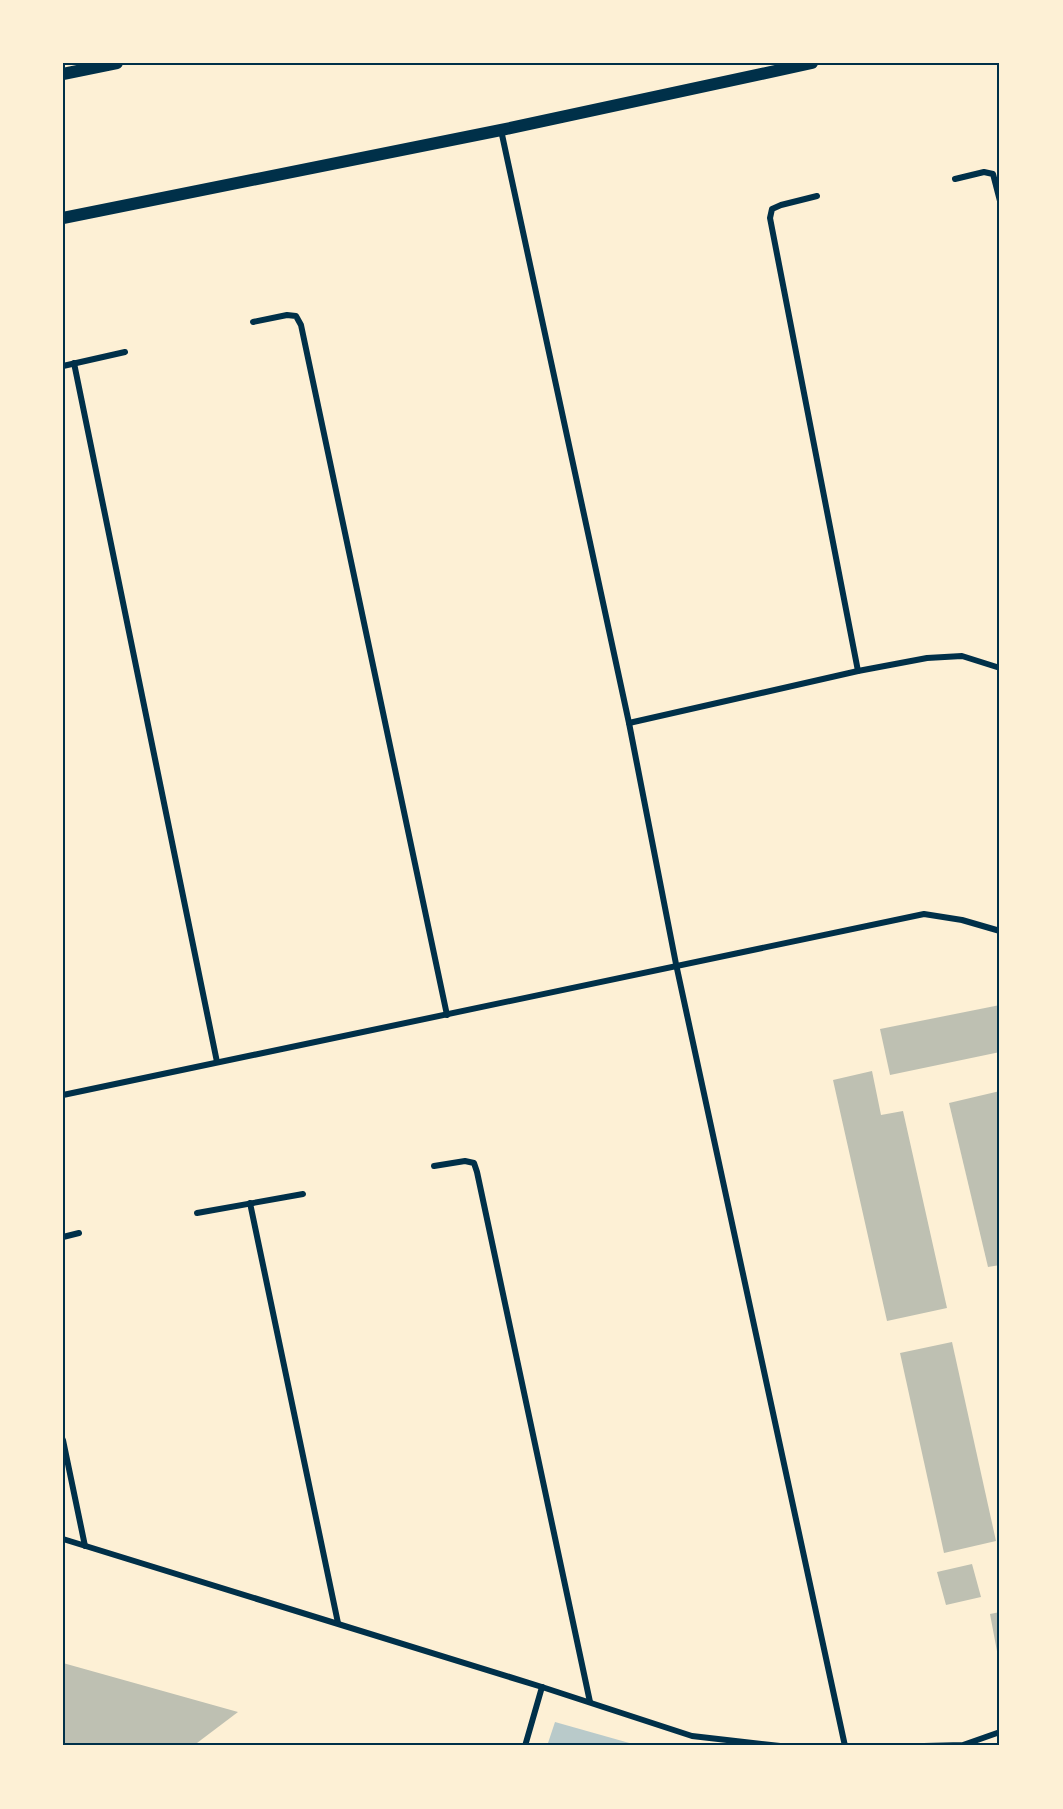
<svg xmlns="http://www.w3.org/2000/svg" width="1063" height="1809" font-family="Lato,sans-serif">
<style>
.green{fill:#b9caca}
.building{fill:#bec0b2}
.lines{fill:none;stroke-linecap:round;stroke-linejoin:round}
.minor{stroke:#003049;stroke-width:6}
.secondary{stroke:#003049;stroke-width:12}
.neatline{fill:none;stroke:#003049;stroke-width:2}
</style>
<rect width="100%" height="100%" fill="#fdf0d5"/>
<path class="green" d="M555,1722L640,1746H547Z"/>
<g class="building">
<path d="M1000,1005V1052L890,1075L880,1029Z"/>
<path d="M872,1071L881,1115L903,1111L947,1308L887,1321L833,1080Z"/>
<path d="M1000,1091V1265L988,1267L949,1103Z"/>
<path d="M952,1342L996,1541L944,1553L900,1353Z"/>
<path d="M972,1564L981,1597L946,1605L937,1572Z"/>
<path d="M1000,1612V1662H999L990,1614Z"/>
<path d="M63,1663L238,1712L193,1746H63Z"/>
</g>
<g class="lines">
<g class="minor">
<path d="M501,130L629,723L676,964L845,1746"/>
<path d="M955,179L984,172L993,174L1000,201"/>
<path d="M817,196L781,205L772,209L770,218L858,671"/>
<path d="M253,322L287,315L296,316L301,325L447,1015"/>
<path d="M74,363L217,1062"/>
<path d="M63,366L125,352"/>
<path d="M629,723L858,671L927,658L962,656L1000,668"/>
<path d="M63,1095L924,914L962,920L1000,931"/>
<path d="M434,1166L465,1161L474,1163L477,1172L590,1702"/>
<path d="M250,1203L338,1623"/>
<path d="M197,1213L303,1194"/>
<path d="M63,1237L79,1233"/>
<path d="M63,1440L85,1546"/>
<path d="M63,1539L542,1687L692,1736L780,1746"/>
<path d="M525,1746L542,1687"/>
<path d="M924,1746L963,1745L1000,1732"/>
</g>
<g class="secondary">
<path d="M63,74L117,63"/>
<path d="M63,218L501,130L812,63"/>
</g>
</g>
<rect width="1063" height="1809" fill="none" stroke="#fdf0d5" stroke-width="129"/>
<rect x="64" y="64" width="934" height="1680" class="neatline"/>
</svg>
